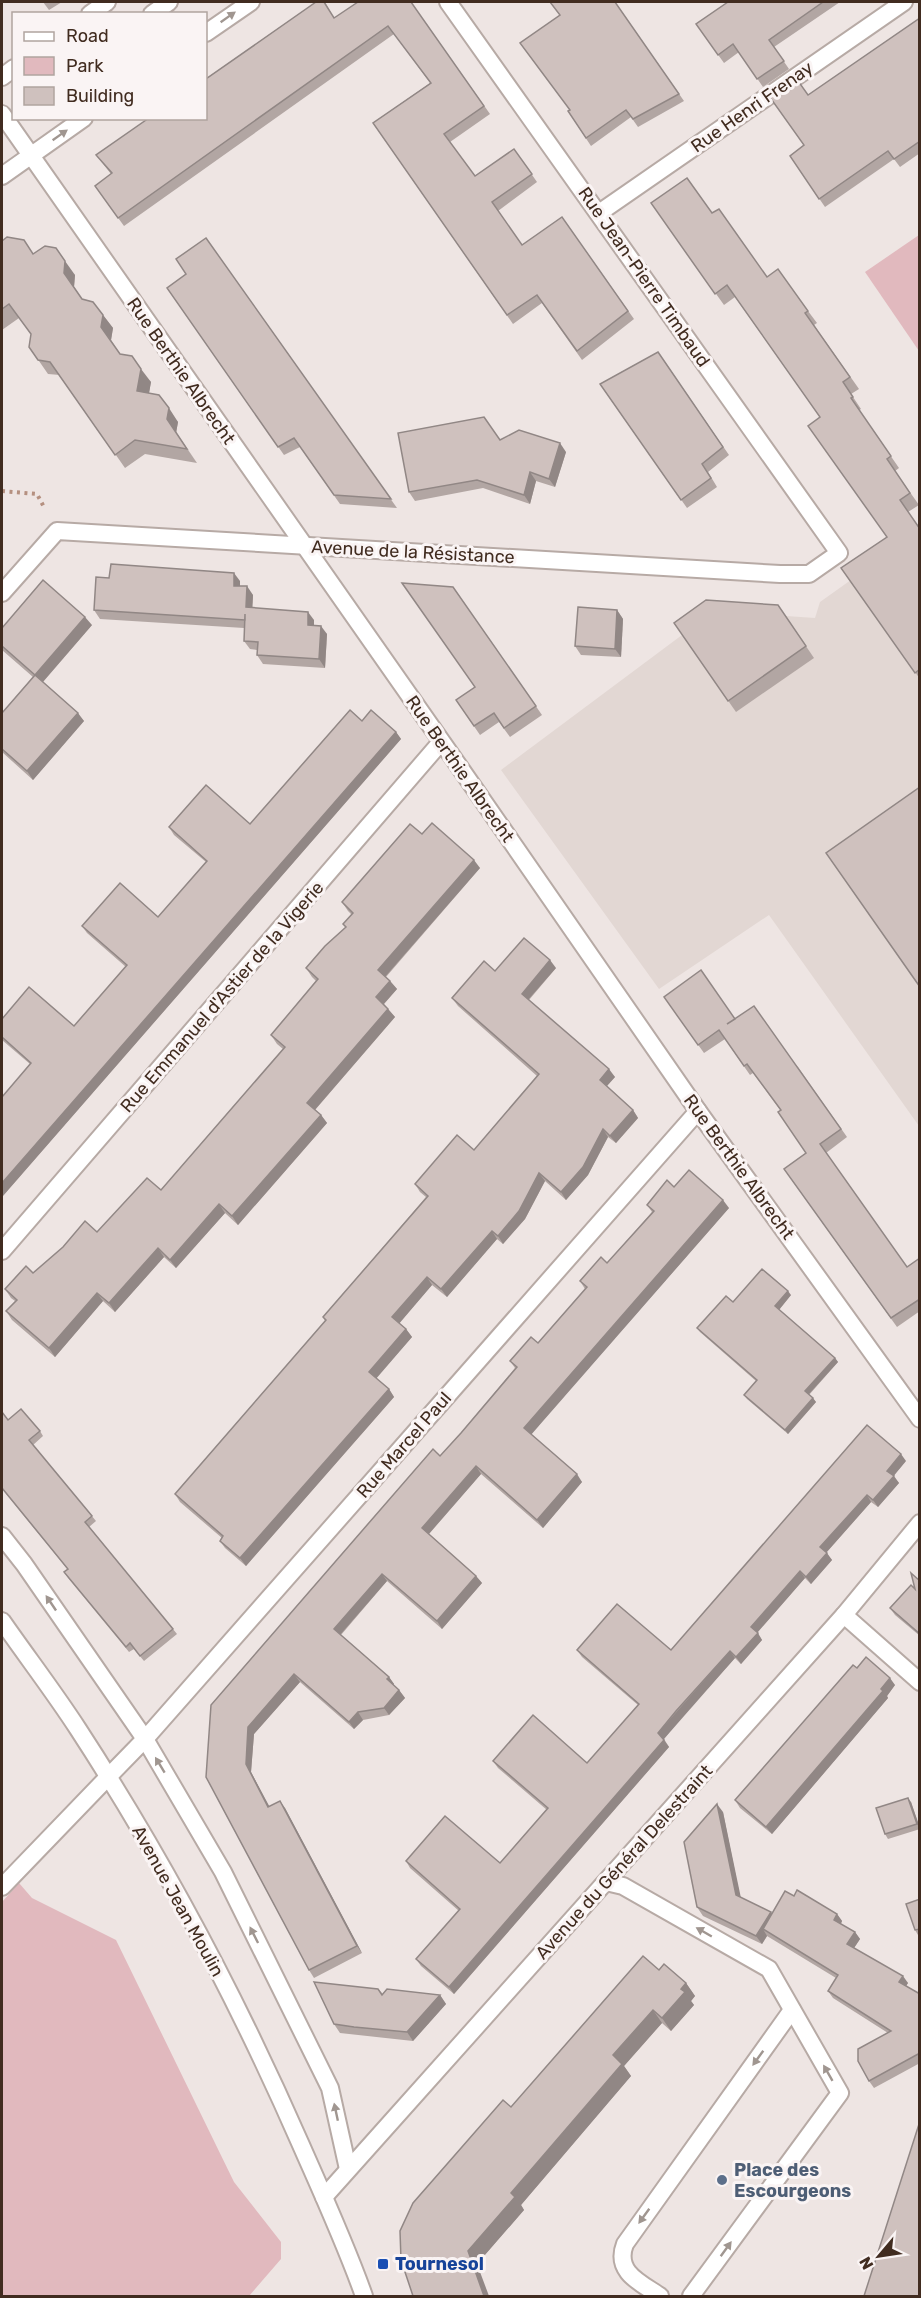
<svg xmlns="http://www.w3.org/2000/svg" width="921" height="2298" font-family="Rubik,sans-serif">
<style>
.built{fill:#e2d7d3}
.green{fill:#e1b9be}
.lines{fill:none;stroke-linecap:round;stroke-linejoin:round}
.service-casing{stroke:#b7aaa5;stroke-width:20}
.minor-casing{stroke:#b7aaa5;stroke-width:20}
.path{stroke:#b59080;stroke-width:4;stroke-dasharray:3 4.5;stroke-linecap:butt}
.service{stroke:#fff;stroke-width:16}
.minor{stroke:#fff;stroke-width:16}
.wall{fill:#b2a6a3}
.shaded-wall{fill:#918785}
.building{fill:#cfc1be;stroke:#918785;stroke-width:1.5}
.oneway{fill:#a09690}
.service-dot{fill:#5c6f8a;stroke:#faf4f4;stroke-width:2}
.transit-dot{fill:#1a4fb4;stroke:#faf4f4;stroke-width:2}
.labels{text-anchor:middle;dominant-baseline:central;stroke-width:6;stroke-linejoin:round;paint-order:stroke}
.street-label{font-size:18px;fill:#412c20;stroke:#faf4f4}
.service-label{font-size:18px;font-weight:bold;fill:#4e5e75;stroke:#faf4f4;text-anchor:start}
.transit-label{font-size:18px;font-weight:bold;fill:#164399;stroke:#faf4f4;text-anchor:start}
</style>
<rect width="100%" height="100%" fill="#eee5e3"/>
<path class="built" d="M919,534V1126L769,915L659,989L501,770L682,635L786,616L815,618L820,602L879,560Z"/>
<g class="green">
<path d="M919,235V351L865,272Z"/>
<path d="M19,1883L32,1898L116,1940L234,2182L281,2242V2259L249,2296H2V1902Z"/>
</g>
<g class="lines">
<g class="service-casing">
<g id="service">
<path d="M2,1536L24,1564L145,1739L223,1872L330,2088L348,2169"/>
<path d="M606,1882L623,1886L769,1969L840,2093L691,2296"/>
<path d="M2,1887L108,1777"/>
<path d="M660,2296C641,2283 614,2272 625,2244L792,2010"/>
</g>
</g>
<g class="minor-casing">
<g id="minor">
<path d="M90,14L107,2"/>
<path d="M152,14L169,2"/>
<path d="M206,33L251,2"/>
<path d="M2,77L14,68"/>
<path d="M2,114L463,772L698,1111L920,1419"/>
<path d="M2,176L84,118"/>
<path d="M599,213L904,2"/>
<path d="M2,593L57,531L780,574H809L839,553L448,2"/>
<path d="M2,1251L441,742"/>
<path d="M844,1615L920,1682"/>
<path d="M2,1621C27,1657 54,1692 78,1729C164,1861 238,2001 301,2145C323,2195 346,2245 364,2296"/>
<path d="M108,1777L145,1739L698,1111"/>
<path d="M324,2197L844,1615L920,1523"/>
</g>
</g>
<path class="path" d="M2,491L37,494L45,509"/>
<use href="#service" class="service"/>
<use href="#minor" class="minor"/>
</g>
<g class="wall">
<path d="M43,2H62L49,10Z"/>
<path d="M316,2H325L334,18L411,2L490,114L450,142L475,176L514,149L537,182L498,211L522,245L562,217L634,319L582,360L542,303L513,324L373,123L430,83L394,34L124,226L95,186L111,174L96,155Z"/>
<path d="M615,2L684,101L638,127L631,117L591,146L568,111L569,110Z"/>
<path d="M728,2H840L774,47L789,69L763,87L739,52L724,63L696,24Z"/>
<path d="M920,18V153L900,167L894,159L825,207L790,156L804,145L808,95Z"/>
<path d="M651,203L712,213L767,277L808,311L817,323L814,325L859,389L851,394L861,409L859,410L899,468L895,471L919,505L908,512L920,529V679L841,568L887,537L820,417L735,297L724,305Z"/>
<path d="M206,238L397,508L340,504L300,447L284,455L167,288L186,274Z"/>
<path d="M2,241L34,254L75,275L74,287L82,299L103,315L113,328L111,340L120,354L151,382L149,393L178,422L176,433L197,463L145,454L125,468L60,375L48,374L39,361L29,347L31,334L19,318L2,330Z"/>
<path d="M658,352L729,455L708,472L717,487L687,508L600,384Z"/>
<path d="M500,440L566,452L555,487L536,481L530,504L483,488L415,501L409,492Z"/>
<path d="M240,581V586L253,595L252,608L314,620V625L327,634L325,668L263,664L257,655V650L250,649L244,641V628L100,619L94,610Z"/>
<path d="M453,587L542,715L510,737L499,722L480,735L456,700L475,687Z"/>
<path d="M778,605L814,658L736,712L674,623Z"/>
<path d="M617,610L623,619L621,657L581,655L575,646Z"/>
<path d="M92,625L43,682L84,721L33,780L2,752V713L33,677L2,650V628Z"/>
<path d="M350,710L362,721L371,710L396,732L401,739L2,1197V1097L30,1064L2,1040V1019L29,987L74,1026L126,967L87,933L82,926L120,883L158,917L206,862L174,835L169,827L206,785L250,824Z"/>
<path d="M422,834L480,868L386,977L390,981L397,989L384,1004L388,1009L395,1017L315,1110L321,1115L327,1123L238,1225L225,1213L176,1268L164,1257L115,1312L103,1301L55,1357L12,1320L6,1311L15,1301L11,1298L5,1289L33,1273L161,1190L283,1049L277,1044L271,1035L316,981L312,977L306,968L346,928L343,924L352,915L348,911L342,902Z"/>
<path d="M556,968L529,1000L615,1077L607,1086L633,1110L638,1118L616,1143L608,1137L588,1175L566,1200L545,1181L525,1219L503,1244L497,1239L447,1297L432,1285L399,1323L406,1329L412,1337L376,1378L389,1389L394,1397L246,1566L225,1548L220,1541L222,1538L180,1502L175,1494L325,1321L323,1317L426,1197L420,1192L415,1184L474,1150L537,1076L458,1006L452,998L495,971Z"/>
<path d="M664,997L735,1019L798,1067L847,1137L826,1153L907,1267L920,1258V1311L897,1327L784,1169L806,1153L780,1110L753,1073L750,1075L725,1039L704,1053Z"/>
<path d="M674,1187L729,1208L531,1434L582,1482L543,1528L481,1474L429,1534L476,1576L482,1583L442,1629L387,1581L341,1635L389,1677L394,1684L393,1685L399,1690L405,1698L389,1715L363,1720L354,1729L300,1682L254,1734L251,1772L269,1807L285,1808L362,1953L314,1978L309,1970L206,1777L440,1456L461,1433L515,1368L510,1361L538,1343L585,1289L580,1281L607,1263L652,1212L647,1205Z"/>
<path d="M791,1295L779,1310L835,1358L838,1362L809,1395L816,1402L788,1434L747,1399L744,1395L756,1381L700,1332L697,1328L733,1302Z"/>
<path d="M2,1412L8,1420L40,1431L43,1436L33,1445L96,1521L89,1527L177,1634L144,1661L134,1649L129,1652L68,1578L64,1572L68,1570L2,1489Z"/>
<path d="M906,1461L893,1476L899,1483L878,1507L871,1502L826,1553L832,1560L811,1584L805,1578L757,1633L762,1640L741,1664L735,1658L681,1718L664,1739L669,1747L454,1994L421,1966L416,1959L459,1911L410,1868L406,1861L500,1863L547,1810L498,1768L493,1761L587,1763L638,1705L582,1657L577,1650H671Z"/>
<path d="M920,1581V1636L895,1615L890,1608L915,1589Z"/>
<path d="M857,1668L895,1685L887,1696L888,1698L772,1834L740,1808L735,1800Z"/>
<path d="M911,1802L920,1829L888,1839L885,1834Z"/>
<path d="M723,1812L740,1897L772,1914L794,1896L837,1914L842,1921L841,1924L855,1932L860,1939L854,1948L908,1983L906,1986L920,1994V2063L874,2088L869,2081L888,2033L833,1998L828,1991L836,1978L767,1936L762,1944L703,1916L697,1907Z"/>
<path d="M920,1899V1934L918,1935L915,1930Z"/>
<path d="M659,1970L686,1983L695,1996L691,2001L694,2005L671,2031L662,2023L624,2066L631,2076L521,2205L524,2210L477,2264L413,2296L511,2107Z"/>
<path d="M378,1989L383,1994L440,1995L446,2004L413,2041L340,2033L334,2024Z"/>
</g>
<g class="shaded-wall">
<path d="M65,261L75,275L74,287L64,273Z"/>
<path d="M103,315L113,328L111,340L101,327Z"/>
<path d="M141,369L151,382L147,404L137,391Z"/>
<path d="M169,408L178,422L176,433L197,463L167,419Z"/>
<path d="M560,443L566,452L555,487L549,479Z"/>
<path d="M530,472L536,481L530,504L524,495Z"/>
<path d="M234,573L240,581V594L234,586Z"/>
<path d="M247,586L253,595L252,616L246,607Z"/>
<path d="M617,610L623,619L621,657L615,649Z"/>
<path d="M308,612L314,620V633L308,625Z"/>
<path d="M85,617L92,625L41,684L35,675Z"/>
<path d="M321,626L327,634L325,668L319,659Z"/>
<path d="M78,713L84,721L33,780L27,771Z"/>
<path d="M396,732L401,739L2,1197V1183Z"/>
<path d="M474,860L480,868L384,978L378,970Z"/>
<path d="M550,960L556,968L527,1001L522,994Z"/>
<path d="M390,981L397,989L382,1006L376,997Z"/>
<path d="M388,1009L395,1017L313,1112L307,1103Z"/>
<path d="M609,1069L615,1077L605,1088L600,1080Z"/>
<path d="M633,1110L638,1118L616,1143L610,1136Z"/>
<path d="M321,1115L327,1123L238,1225L232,1216Z"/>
<path d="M603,1129L608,1137L588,1175L566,1200L561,1192Z"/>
<path d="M539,1173L545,1181L525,1219L503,1244L498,1236Z"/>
<path d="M723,1200L729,1208L530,1436L524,1428Z"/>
<path d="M219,1204L225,1213L176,1268L170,1260Z"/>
<path d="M492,1231L497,1239L447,1297L441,1289Z"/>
<path d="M158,1248L164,1257L115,1312L109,1303Z"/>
<path d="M427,1277L432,1285L398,1325L392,1317Z"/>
<path d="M788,1291L791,1295L778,1311L775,1306Z"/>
<path d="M97,1293L103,1301L55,1357L49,1348Z"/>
<path d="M406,1329L412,1337L375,1380L369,1372Z"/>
<path d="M835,1358L838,1362L808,1395L805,1391Z"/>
<path d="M389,1389L394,1397L246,1566L240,1558Z"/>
<path d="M813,1398L816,1402L788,1434L785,1430Z"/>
<path d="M901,1454L906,1461L892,1478L887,1471Z"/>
<path d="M476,1466L481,1474L427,1536L422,1528Z"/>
<path d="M577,1474L582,1482L543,1528L537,1520Z"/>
<path d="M894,1476L899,1483L878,1507L873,1500Z"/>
<path d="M867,1495L871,1502L825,1554L820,1547Z"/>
<path d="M827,1553L832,1560L811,1584L806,1577Z"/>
<path d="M800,1571L805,1578L756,1634L751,1627Z"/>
<path d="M382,1574L387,1581L339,1636L334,1629Z"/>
<path d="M476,1576L482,1583L442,1629L437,1621Z"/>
<path d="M758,1633L762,1640L741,1664L736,1657Z"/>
<path d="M730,1651L735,1658L663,1740L658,1733Z"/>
<path d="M294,1674L300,1682L254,1734L251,1772L274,1815L268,1807L246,1764L248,1727Z"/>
<path d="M389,1677L394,1684L392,1687L387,1679Z"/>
<path d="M890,1678L895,1685L887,1696L888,1698L772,1834L766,1827Z"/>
<path d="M399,1690L405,1698L389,1715L384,1708Z"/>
<path d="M358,1712L363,1720L354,1729L349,1722Z"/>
<path d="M664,1740L669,1747L454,1994L449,1987Z"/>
<path d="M908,1798L911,1802L920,1828L917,1824Z"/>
<path d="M280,1801L285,1808L362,1953L357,1946Z"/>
<path d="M717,1804L723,1812L742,1903L736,1895Z"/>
<path d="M771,1912L777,1921L763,1929L767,1936L762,1944L756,1936Z"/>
<path d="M837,1914L842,1921L839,1927L834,1920Z"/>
<path d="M855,1932L860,1939L852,1951L847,1944Z"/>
<path d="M903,1976L908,1983L904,1989L899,1982Z"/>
<path d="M686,1983L695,1996L691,2001L694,2005L671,2031L662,2018L681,1989Z"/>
<path d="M440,1995L446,2004L413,2041L407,2032Z"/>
<path d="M653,2010L662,2023L624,2066L631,2076L521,2205L524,2210L477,2264L489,2296H484L468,2251L613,2055Z"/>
</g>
<g class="building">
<path d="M316,2H324L334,18L358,2H411L484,106L444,134L475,176L514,149L532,174L492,202L522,245L562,217L628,311L577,351L537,295L507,315L373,123L431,83L388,26L118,218L95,186L112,173L96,155L149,118H206V79Z"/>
<path d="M550,2H615L679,94L633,119L626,110L586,138L568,111L570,110L520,43L560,15Z"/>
<path d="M728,2H823L769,40L784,61L757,79L733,44L718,55L696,24Z"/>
<path d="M920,18V141L894,159L888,151L819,199L790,156L804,145L769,96L796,78L808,95Z"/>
<path d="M687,178L712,213L719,209L767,277L778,269L808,311L805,313L850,377L843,382L853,397L851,398L891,456L887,459L910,493L900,500L920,529V669L915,673L841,568L887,537L808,426L820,417L727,285L715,294L651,203Z"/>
<path d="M7,237L24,240L33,254L45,246L56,248L65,261L64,273L82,299L93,302L103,315L101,327L120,354L132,356L141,369L137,391L159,395L169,408L167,419L187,449L135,440L115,455L50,362L38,360L29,347L31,334L9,304L2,309V241Z"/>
<path d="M206,238L391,499L334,495L294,438L278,447L167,288L186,274L176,259Z"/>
<path d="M658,352L723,447L702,464L711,478L681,500L600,384Z"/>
<path d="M484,417L500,440L519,430L560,443L549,479L530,472L524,495L477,480L409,492L398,433Z"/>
<path d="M111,564L234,573V586H247L246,607L308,612V625L321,626L319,659L257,655L258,642L244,641L245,614V620L94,610L96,577L109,578Z"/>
<path d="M43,580L85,617L35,675L78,713L27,771L2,749V713L35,675L2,646V628Z"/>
<path d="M402,583L453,587L536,706L504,728L494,713L474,726L456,700L475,687Z"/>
<path d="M706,600L778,605L806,646L728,701L674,623Z"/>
<path d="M578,607L617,610L615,649L575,646Z"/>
<path d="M350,710L362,721L371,710L396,732L2,1183V1097L31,1063L2,1037V1019L29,987L74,1026L127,965L82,926L120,883L158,917L207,861L169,827L206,785L250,824Z"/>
<path d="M920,787V987L826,853Z"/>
<path d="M432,823L474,860L378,970L390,981L376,997L388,1009L307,1103L321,1115L232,1216L219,1204L170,1260L158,1248L109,1303L97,1293L49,1348L6,1311L17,1300L5,1289L26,1266L33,1273L63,1247L85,1221L97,1232L147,1178L161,1190L285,1047L271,1035L318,979L306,968L325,946L346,927L343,924L353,913L342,902L410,824L422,834Z"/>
<path d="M524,938L550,960L522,994L609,1069L600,1080L633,1110L610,1136L603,1129L583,1167L561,1192L539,1173L519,1211L498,1236L492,1231L441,1289L427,1277L392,1317L406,1329L369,1372L389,1389L240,1558L220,1541L223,1536L175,1494L326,1320L323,1317L428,1196L415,1184L457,1135L474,1150L539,1074L452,998L484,961L495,971Z"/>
<path d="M701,970L735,1019L727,1024L754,1006L841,1129L820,1144L907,1267L920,1258V1299L891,1318L784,1169L806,1153L778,1112L781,1110L747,1064L744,1066L719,1030L698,1045L664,997Z"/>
<path d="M689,1170L723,1200L524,1428L577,1474L537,1520L476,1466L422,1528L476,1576L437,1621L382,1574L334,1629L389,1677L387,1679L399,1690L384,1708L358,1712L349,1722L294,1674L248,1727L246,1764L268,1807L280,1801L357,1946L309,1970L206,1777L211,1705L433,1449L440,1456L461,1433L517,1367L510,1361L531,1337L538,1343L587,1287L580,1281L601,1257L607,1263L654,1211L647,1205L667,1180L674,1187Z"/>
<path d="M762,1269L788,1291L775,1306L835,1358L805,1391L813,1398L785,1430L744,1395L757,1380L697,1328L726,1296L733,1302Z"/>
<path d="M21,1409L40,1431L29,1440L92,1516L85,1522L173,1629L140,1656L130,1643L126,1647L64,1572L68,1569L2,1488V1412L8,1420Z"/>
<path d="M867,1425L901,1454L887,1471L894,1476L873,1500L867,1495L820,1547L827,1553L806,1577L800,1571L751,1627L758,1633L736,1657L730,1651L676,1711L658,1733L664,1740L449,1987L416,1959L460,1909L406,1861L445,1816L500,1863L548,1808L493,1761L533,1715L587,1763L639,1704L577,1650L617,1604L671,1650Z"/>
<path d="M911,1573L920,1581V1634L890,1608L911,1585L915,1589Z"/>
<path d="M866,1657L890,1678L881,1689L883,1691L766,1827L735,1800L853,1665L857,1668Z"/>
<path d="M908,1798L917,1824L885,1834L876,1808Z"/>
<path d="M717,1804L736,1895L771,1912L756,1936L697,1907L684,1842Z"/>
<path d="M797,1890L837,1914L834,1920L855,1932L847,1944L903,1976L899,1982L920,1994V2053L869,2081L858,2061V2049L891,2031L828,1991L838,1975L763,1929L785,1891L794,1896Z"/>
<path d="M920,1899V1929L915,1930L906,1904Z"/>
<path d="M643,1956L659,1970L664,1964L686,1983L681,1989L685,1992L662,2018L653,2010L613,2055L622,2064L511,2193L515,2197L468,2251L484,2296H413L401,2260L400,2231L413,2203L503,2100L511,2107Z"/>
<path d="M314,1982L378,1989L382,1995L387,1989L440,1995L407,2032L354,2027L334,2024Z"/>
<path d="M920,2121V2296H864Z"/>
</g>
<defs><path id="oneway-solid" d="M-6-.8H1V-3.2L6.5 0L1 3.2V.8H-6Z" transform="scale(1.5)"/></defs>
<g class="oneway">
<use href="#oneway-solid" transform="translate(228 17) rotate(-35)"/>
<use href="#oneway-solid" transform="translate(60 135) rotate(-35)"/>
<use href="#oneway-solid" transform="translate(51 1603) rotate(-124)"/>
<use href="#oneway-solid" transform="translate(160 1765) rotate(-121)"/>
<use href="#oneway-solid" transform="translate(704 1932) rotate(-150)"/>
<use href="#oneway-solid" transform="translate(254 1935) rotate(-117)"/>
<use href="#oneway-solid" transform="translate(758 2058) rotate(126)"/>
<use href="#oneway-solid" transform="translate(828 2073) rotate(-120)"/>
<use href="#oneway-solid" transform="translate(336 2112) rotate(-102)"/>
<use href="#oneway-solid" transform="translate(644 2216) rotate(126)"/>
<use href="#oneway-solid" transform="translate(726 2249) rotate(-54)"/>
</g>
<circle class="service-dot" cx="722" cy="2180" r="6"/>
<rect class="transit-dot" x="377" y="2258" width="12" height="12" rx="3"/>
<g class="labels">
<g class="street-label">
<text transform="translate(752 107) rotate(-35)">Rue Henri Frenay</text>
<text transform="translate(644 277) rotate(55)">Rue Jean-Pierre Timbaud</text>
<text transform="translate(181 371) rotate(55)">Rue Berthie Albrecht</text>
<text transform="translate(413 552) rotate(3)">Avenue de la Résistance</text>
<text transform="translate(460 769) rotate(55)">Rue Berthie Albrecht</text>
<text transform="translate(222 997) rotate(-49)">Rue Emmanuel d'Astier de la Vigerie</text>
<text transform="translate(739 1167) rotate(54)">Rue Berthie Albrecht</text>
<text transform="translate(404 1445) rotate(-49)">Rue Marcel Paul</text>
<text transform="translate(624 1862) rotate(-48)">Avenue du Général Delestraint</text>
<text transform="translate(178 1901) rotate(61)">Avenue Jean Moulin</text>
</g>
<g class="service-label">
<text x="734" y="2170">Place des<tspan x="734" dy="21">Escourgeons</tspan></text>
</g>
<g class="transit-label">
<text x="395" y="2264">Tournesol</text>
</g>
</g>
<rect width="921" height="2298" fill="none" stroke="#412c20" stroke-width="6"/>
<rect x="12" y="12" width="195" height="108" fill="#faf4f4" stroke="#b0a49f" stroke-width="1.5"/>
<rect x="24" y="32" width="30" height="9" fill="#ffffff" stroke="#b0a49f" stroke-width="1.5"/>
<text x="66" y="42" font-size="18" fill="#412c20">Road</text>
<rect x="24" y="57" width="30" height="18" fill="#e1b9be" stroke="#b0a49f" stroke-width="1.5"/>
<text x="66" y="72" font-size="18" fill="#412c20">Park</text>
<rect x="24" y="87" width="30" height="18" fill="#cfc1be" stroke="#b0a49f" stroke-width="1.5"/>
<text x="66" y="102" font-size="18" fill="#412c20">Building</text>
<g transform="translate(879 2256) rotate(241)" stroke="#faf4f4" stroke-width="4.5" paint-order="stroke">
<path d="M0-4.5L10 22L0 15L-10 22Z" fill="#412c20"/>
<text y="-9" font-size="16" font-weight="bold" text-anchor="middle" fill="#412c20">N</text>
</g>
</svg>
